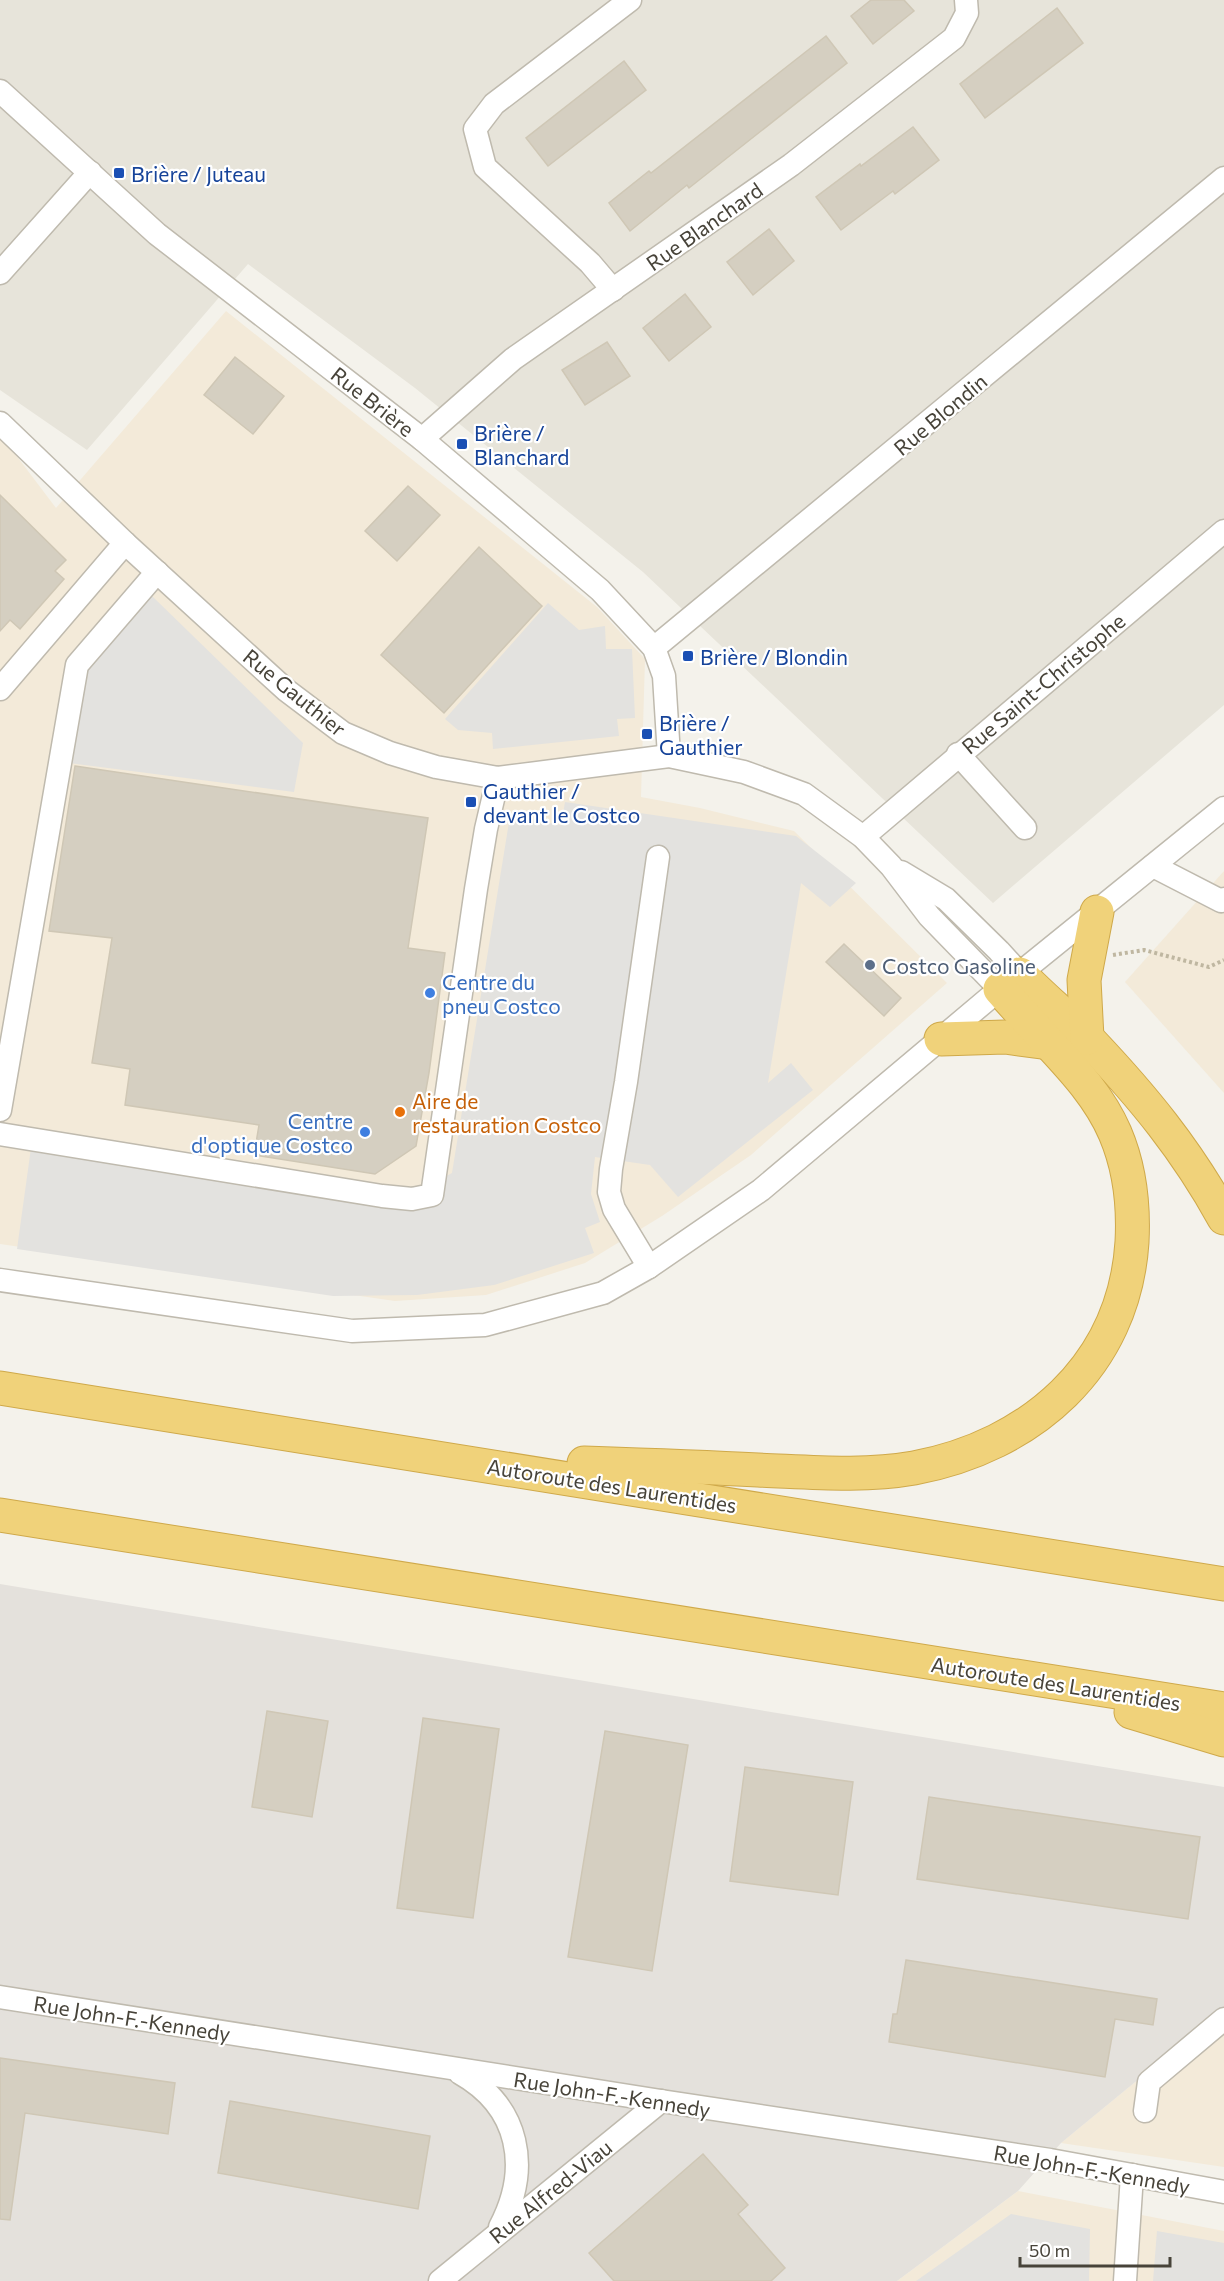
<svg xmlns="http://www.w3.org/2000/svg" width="1224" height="2281" viewBox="0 0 1224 2281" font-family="Commissioner,sans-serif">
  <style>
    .residential { fill: #e7e4da }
    .commercial { fill: #f3ead9 }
    .industrial { fill: #e4e1dc }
    .parking { fill: #e3e2df }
    .building { fill: #d5cfc1; stroke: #cfc7b5; stroke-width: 1.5 }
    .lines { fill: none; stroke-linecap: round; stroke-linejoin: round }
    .minor-casing { stroke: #bfbaae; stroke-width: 25 }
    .highway-casing { stroke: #cfa94a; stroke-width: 35 }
    .path { stroke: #bfb7a1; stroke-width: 4; stroke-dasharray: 3 3; stroke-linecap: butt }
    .minor { stroke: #fff; stroke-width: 22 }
    .highway { stroke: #f0d27a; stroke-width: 33 }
    .transit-dot { fill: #1a4fb4; stroke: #fff; stroke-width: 2 }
    .service-dot { fill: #5c6f8a; stroke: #fff; stroke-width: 2 }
    .shop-dot { fill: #3f7fe0; stroke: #fff; stroke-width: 2 }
    .food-dot { fill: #e8710a; stroke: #fff; stroke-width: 2 }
    .labels { text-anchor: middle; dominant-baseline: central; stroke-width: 4.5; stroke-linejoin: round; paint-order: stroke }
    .transit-label { font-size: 21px; fill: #164399; stroke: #fff; text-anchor: start }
    .street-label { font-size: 21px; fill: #474339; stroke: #fff }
    .service-label { font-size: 21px; fill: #4e5e75; stroke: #fff; text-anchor: start }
    .shop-label { font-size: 21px; fill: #366cbe; stroke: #fff; text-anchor: start }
    .food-label { font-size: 21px; fill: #c56008; stroke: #fff; text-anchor: start }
  </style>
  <rect width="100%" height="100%" fill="#f4f2eb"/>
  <polygon class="residential" points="0,0 1224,0 1224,705 993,903 643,572 415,388 248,264 87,450 0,390"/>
  <g class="commercial">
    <polygon points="226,311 597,607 645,659 641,797 700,808 794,831 947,983 751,1155 662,1216 585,1263 486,1295 395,1301 0,1244 0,434 56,508"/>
    <polygon points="1224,871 1224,1093 1125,982"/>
    <polygon points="1224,2009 1224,2167 1061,2143"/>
    <polygon points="1018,2191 1224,2231 1224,2281 897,2281"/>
  </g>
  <polygon class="industrial" points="0,1584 1224,1787 1224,2009 1061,2143 1018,2191 897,2281 0,2281"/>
  <g class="parking">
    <polygon points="152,596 303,743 294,792 69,763 81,677"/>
    <polygon points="548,603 579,630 605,626 606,649 632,649 635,718 617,719 619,736 493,749 492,733 458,730 445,719"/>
    <polygon points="565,802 796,836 856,883 830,907 801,883 768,1083 791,1063 813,1090 678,1197 650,1165 595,1157 591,1194 600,1222 585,1228 594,1253 494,1285 417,1295 333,1296 17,1249 31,1148 395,1204 452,1173 510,816 561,825"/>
    <polygon points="1011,2214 1090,2229 1089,2281 916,2281"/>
    <polygon points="1157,2231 1224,2243 1224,2281 1153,2281"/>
  </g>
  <g class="building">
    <polygon points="871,0 904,0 914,11 873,44 851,16"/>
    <polygon points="1057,8 1083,43 985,118 960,84"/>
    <polygon points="826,36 847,63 689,188 687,185 630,231 609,203 649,171 651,173"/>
    <polygon points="624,61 646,90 548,166 526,138"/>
    <polygon points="913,127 939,160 895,194 893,191 841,230 816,197 860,164 861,166"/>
    <polygon points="769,229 794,261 753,295 727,262"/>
    <polygon points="685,294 711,327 669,361 643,328"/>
    <polygon points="607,342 630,376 585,405 562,370"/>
    <polygon points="235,357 284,396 253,434 204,395"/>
    <polygon points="408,486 440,515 397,561 365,531"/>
    <polygon points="0,495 66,560 55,571 64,579 20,629 10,620 0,631"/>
    <polygon points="479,547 542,606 444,713 381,655"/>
    <polygon points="75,766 428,818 408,948 445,953 429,1073 416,1146 375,1174 254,1155 259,1125 125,1105 130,1069 92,1063 112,938 49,931"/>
    <polygon points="844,944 901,998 884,1016 826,962"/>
    <polygon points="267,1711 328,1721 312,1817 252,1807"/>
    <polygon points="423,1718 499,1729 473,1918 397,1908"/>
    <polygon points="605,1731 688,1745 652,1971 568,1957"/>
    <polygon points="745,1767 853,1782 838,1895 730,1881"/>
    <polygon points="929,1797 1200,1837 1188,1919 917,1879"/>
    <polygon points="906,1960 1157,1999 1153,2025 1115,2019 1105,2077 889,2042 893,2014 897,2014"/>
    <polygon points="0,2058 175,2083 168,2134 25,2113 10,2220 0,2219"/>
    <polygon points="230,2101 430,2136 418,2209 218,2173"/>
    <polygon points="703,2154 748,2205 738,2214 785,2268 771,2281 614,2281 589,2253"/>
  </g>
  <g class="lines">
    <g class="minor-casing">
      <g id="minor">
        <polyline points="0,91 157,234 422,439 600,590 654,648 664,676 669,756"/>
        <polyline points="0,273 90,172"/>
        <polyline points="613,290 590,263 485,167 475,129 494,104 630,0"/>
        <polyline points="0,423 125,543 286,690 343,733 390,753 436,767 498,778 669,756 744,772 804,794 863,837 891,866 929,916 1000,989"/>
        <polyline points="422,439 513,359 791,165 954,38 967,13 966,0"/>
        <polyline points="654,648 1224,178"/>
        <polyline points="0,689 125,543"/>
        <polyline points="958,754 1025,828"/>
        <polyline points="863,837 1224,531"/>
        <polyline points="1153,866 1221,901 1224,899"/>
        <polyline points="901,872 946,899 999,951 1020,974"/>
        <polyline points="0,1110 77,665 157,572"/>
        <polyline points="0,1134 382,1196 412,1199 432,1195 476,889 486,829 498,778"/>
        <polyline points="649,1267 614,1209 609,1192 611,1169 626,1082 658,857"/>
        <polyline points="0,1280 352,1331 485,1325 603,1293 649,1267 761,1190 988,999 1224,808"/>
        <polyline points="0,1997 661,2101 1050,2160 1224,2192"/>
        <path d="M460,2073C520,2107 531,2168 500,2227"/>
        <polyline points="1145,2111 1149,2082 1224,2019"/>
        <polyline points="440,2281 661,2101"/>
        <polyline points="1125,2281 1132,2175"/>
      </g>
    </g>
    <g class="highway-casing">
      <g id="highway">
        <path d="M1020,974C1042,997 1067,1017 1089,1040C1143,1097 1186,1149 1224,1218"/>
        <polyline points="1087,1038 1084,980 1097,912"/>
        <polyline points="941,1039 1005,1037 1049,1043"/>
        <polyline points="0,1388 1224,1584"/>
        <path d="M584,1463C642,1465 700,1467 758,1470C810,1472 863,1477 914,1468C1031,1446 1124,1366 1132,1242C1134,1204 1130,1168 1115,1133C1100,1098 1074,1070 1049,1043C1032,1025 1016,1007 1000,989"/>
        <polyline points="0,1515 1224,1709"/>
        <polyline points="1131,1712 1224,1740"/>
      </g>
    </g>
    <polyline class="path" points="1113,955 1144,950 1209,967 1224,960"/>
    <use href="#minor" class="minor"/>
    <use href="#highway" class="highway"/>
  </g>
  <g class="transit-dot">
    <rect x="113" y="167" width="12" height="12" rx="3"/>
    <rect x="456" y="438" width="12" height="12" rx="3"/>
    <rect x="682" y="650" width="12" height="12" rx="3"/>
    <rect x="641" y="728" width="12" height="12" rx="3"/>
    <rect x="465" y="796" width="12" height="12" rx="3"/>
  </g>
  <circle class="service-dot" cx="870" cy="965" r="6"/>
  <g class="shop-dot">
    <circle cx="430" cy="993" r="6"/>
    <circle cx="365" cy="1132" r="6"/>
  </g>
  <circle class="food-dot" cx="400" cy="1112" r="6"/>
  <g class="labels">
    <g class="transit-label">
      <text x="131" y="173">Brière / Juteau</text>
      <text x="474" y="432">Brière /<tspan x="474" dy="24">Blanchard</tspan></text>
      <text x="700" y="656">Brière / Blondin</text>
      <text x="659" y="722">Brière /<tspan x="659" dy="24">Gauthier</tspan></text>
      <text x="483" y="790">Gauthier /<tspan x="483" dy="24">devant le Costco</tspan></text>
    </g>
    <g class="street-label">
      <text transform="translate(704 226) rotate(-35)">Rue Blanchard</text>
      <text transform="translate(373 401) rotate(38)">Rue Brière</text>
      <text transform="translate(940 414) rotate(-40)">Rue Blondin</text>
      <text transform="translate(1043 683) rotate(-40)">Rue Saint-Christophe</text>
      <text transform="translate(295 692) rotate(39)">Rue Gauthier</text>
      <text transform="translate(612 1485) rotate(9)">Autoroute des Laurentides</text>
      <text transform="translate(1056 1683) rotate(9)">Autoroute des Laurentides</text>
      <text transform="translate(132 2018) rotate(9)">Rue John-F.-Kennedy</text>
      <text transform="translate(612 2094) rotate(9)">Rue John-F.-Kennedy</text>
      <text transform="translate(1092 2169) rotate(10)">Rue John-F.-Kennedy</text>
      <text transform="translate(550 2191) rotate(-39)">Rue Alfred-Viau</text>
    </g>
    <g class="service-label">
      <text x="882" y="965">Costco Gasoline</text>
    </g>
    <g class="shop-label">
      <text x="442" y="981">Centre du<tspan x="442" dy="24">pneu Costco</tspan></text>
      <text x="353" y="1120" text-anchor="end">Centre<tspan x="353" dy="24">d'optique Costco</tspan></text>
    </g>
    <g class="food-label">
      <text x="412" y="1100">Aire de<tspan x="412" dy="24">restauration Costco</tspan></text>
    </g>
  </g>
  <path d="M1020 2257v9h150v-9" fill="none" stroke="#474339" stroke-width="3"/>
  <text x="1029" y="2257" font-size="18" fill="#474339" stroke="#ffffff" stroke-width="4.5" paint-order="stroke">50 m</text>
</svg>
